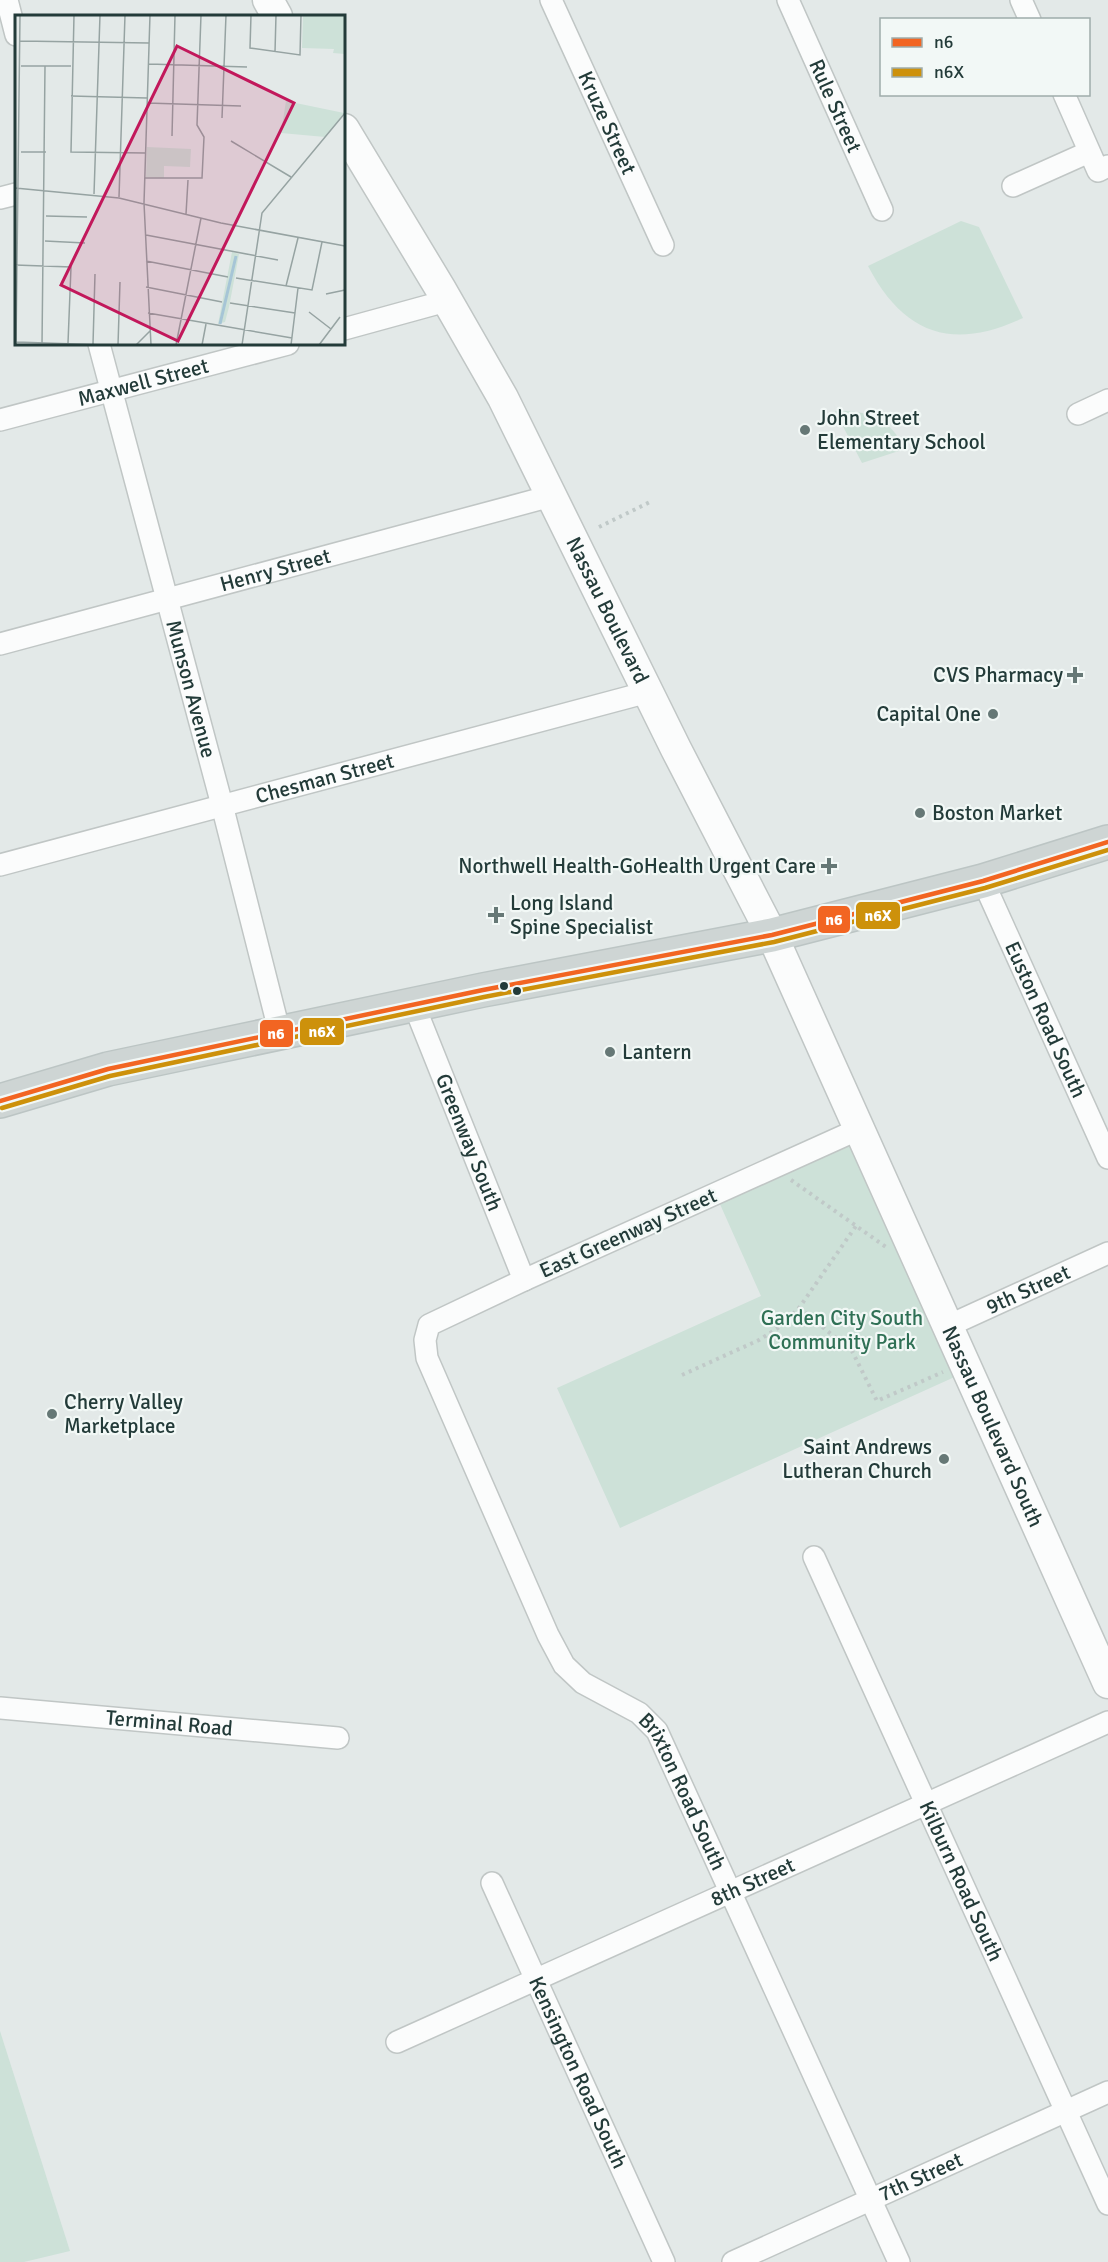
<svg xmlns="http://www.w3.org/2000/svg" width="1108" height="2262" viewBox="0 0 1108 2262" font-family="Signika,sans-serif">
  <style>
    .green { fill: #cde1d8 }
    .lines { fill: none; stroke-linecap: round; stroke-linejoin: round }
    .minor-casing { stroke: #c0c6c5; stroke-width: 24 }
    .secondary-casing { stroke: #c0c6c5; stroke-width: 33 }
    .primary-casing { stroke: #bcc5c4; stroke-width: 36 }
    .path { stroke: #c0c9c8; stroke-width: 4; stroke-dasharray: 3 4.5; stroke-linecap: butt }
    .minor { stroke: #fbfcfc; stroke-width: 21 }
    .secondary { stroke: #fbfcfc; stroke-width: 30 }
    .primary { stroke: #ced5d4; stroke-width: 33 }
    .bus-1-casing { stroke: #f2f8f6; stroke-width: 9 }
    .bus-2-casing { stroke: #f2f8f6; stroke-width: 9 }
    .bus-1 { stroke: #f26522; stroke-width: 4.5 }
    .bus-2 { stroke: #cd910b; stroke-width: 4.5 }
    .poi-dot { fill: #667876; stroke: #f2f8f6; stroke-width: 2 }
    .bus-dot { fill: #233b39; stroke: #f2f8f6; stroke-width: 2 }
    .labels { text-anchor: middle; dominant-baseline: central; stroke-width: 4.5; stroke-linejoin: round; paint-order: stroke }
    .street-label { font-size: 21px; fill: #233b39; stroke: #f2f8f6 }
    .poi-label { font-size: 21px; fill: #233b39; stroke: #f2f8f6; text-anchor: start }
    .park-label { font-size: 21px; fill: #2f7055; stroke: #f2f8f6 }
    .inset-river { fill: none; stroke: #a6c5d6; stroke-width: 3 }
    .inset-road { fill: none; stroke: #96a3a2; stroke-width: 1.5 }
    .view { fill: #c2185b; fill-opacity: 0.15; stroke: #c2185b; stroke-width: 3 }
    .inset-edge { fill: none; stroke: #233b39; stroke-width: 3 }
    .line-badge { stroke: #f2f8f6; stroke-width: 2 }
    .badge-label { font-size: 16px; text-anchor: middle; font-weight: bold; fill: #fff }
  </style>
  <rect width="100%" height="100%" fill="#e3e9e8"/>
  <g class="green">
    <path d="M961,221L979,227L1023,318C953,351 904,335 868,266Z"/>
    <path d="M835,411C868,410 890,418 905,449L862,463Z"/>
    <polygon points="854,1141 959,1375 620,1528 557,1388 761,1296 719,1202"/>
    <polygon points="0,2031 70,2251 24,2262 0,2262"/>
  </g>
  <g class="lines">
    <g class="minor-casing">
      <g id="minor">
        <polyline points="7,0 16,35"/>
        <path id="s1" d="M551,0L663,245"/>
        <path id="s2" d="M788,0L882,210"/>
        <polyline points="1021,0 1030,20"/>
        <polyline points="1064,94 1098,171 1108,166"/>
        <polyline points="1013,186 1089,152"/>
        <polyline points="0,198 16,194"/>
        <polyline points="344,329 446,301"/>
        <path id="s3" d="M99,344L222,805L280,1034"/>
        <polyline points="1078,414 1108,400"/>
        <path id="s4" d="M0,420L288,344"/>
        <path id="s5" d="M0,644L551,496"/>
        <path id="s6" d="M0,865L648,692"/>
        <path id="s7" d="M983,881L1108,1158"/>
        <path id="s8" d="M414,1005L524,1280"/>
        <path id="s9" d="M859,1129L524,1280L429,1325L425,1340L427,1358L548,1635L564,1665L583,1683L639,1713L657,1731L899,2262"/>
        <path id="s10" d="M948,1326L1108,1253"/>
        <path id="s11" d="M814,1557L1108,2204"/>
        <path id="s12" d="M0,1708L338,1738"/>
        <path id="s13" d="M492,1883L664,2262"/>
        <path id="s14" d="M397,2042L1108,1722"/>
        <path id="s15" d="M733,2262L1108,2092"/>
      </g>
    </g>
    <g class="secondary-casing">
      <g id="secondary">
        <polyline points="268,0 277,16"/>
        <path id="s16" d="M344,129L440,288L503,398L676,749L772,935L1108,1683"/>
      </g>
    </g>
    <g class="primary-casing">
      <polyline id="primary" points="0,1101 108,1069 146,1061 483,990 772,935 983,881 1108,842"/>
    </g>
    <g class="path">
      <polyline points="599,527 650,502"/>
      <polyline points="791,1180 886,1247"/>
      <polyline points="799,1308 852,1351 877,1401 943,1372"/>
      <polyline points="682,1375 759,1340 781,1326 799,1308 856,1226"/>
    </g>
    <use href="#minor" class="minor"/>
    <use href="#secondary" class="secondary"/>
    <use href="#primary" class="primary"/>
    <g class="bus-1-casing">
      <polyline id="bus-1" points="0,1101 108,1069 483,990 772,935 983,881 1108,842"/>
    </g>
    <g class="bus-2-casing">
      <polyline id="bus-2" points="2,1108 110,1076 484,997 774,942 985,888 1108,850"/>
    </g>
    <use href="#bus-1" class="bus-1"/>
    <use href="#bus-2" class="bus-2"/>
  </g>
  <g class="poi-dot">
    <circle cx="805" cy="430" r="6"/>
    <path d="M1072 666h6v6h6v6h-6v6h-6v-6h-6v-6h6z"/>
    <circle cx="993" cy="714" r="6"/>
    <circle cx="920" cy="813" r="6"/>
    <path d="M826 857h6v6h6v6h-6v6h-6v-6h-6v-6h6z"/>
    <path d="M493 906h6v6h6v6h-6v6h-6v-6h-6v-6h6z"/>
    <circle cx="610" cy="1052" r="6"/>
    <circle cx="52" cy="1414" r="6"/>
    <circle cx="944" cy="1459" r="6"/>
  </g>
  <g class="bus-dot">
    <circle cx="504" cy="986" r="5"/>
    <circle cx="517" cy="991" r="5"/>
  </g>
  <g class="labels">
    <g class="street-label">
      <text stroke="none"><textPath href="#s2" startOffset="116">Rule Street</textPath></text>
      <text stroke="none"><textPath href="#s1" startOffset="135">Kruze Street</textPath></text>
      <text stroke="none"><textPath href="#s4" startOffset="148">Maxwell Street</textPath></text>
      <text stroke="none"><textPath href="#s5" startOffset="285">Henry Street</textPath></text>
      <text stroke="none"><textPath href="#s16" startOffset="549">Nassau Boulevard</textPath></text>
      <text stroke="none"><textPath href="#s3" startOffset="357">Munson Avenue</textPath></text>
      <text stroke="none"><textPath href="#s6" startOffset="336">Chesman Street</textPath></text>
      <text stroke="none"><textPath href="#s7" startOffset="152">Euston Road South</textPath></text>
      <text stroke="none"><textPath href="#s8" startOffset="148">Greenway South</textPath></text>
      <text transform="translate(628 1233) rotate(-24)">East Greenway Street</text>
      <text stroke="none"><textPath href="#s10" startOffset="88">9th Street</textPath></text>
      <text stroke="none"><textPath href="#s16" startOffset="1452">Nassau Boulevard South</textPath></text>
      <text stroke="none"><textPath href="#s12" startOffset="170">Terminal Road</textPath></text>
      <text stroke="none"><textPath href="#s9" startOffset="1023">Brixton Road South</textPath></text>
      <text stroke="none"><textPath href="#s11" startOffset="356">Kilburn Road South</textPath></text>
      <text stroke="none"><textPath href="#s14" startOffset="390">8th Street</textPath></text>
      <text stroke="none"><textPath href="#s13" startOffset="208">Kensington Road South</textPath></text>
      <text stroke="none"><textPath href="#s15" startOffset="206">7th Street</textPath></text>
    </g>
    <g class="poi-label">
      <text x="817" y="418">John Street<tspan x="817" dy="24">Elementary School</tspan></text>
      <text x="1063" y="675" text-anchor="end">CVS Pharmacy</text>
      <text x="981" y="714" text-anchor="end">Capital One</text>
      <text x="932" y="813">Boston Market</text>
      <text x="816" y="866" text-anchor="end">Northwell Health-GoHealth Urgent Care</text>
      <text x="510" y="903">Long Island<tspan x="510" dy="24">Spine Specialist</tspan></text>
      <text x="622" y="1052">Lantern</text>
      <text x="64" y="1402">Cherry Valley<tspan x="64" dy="24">Marketplace</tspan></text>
      <text x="932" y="1447" text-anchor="end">Saint Andrews<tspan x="932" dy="24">Lutheran Church</tspan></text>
    </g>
    <g class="park-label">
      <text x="842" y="1318">Garden City South<tspan x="842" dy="24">Community Park</tspan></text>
    </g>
  </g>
  <g transform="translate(15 15)">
    <rect width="330" height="330" fill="#e3e9e8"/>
    <path d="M288,0H330V39L318,38L319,34L287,33ZM271,86L329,98L310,122L266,118ZM132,132L176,134L175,152L149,151V163L131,162ZM217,237L224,239L214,292L210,307L203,309Z" fill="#cde1d8"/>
    <path class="inset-river" d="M205,309L221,241"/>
    <path class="inset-road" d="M59,0L56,137L130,138M135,0L129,188L136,330M236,0L235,33L285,40L286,0M5,26L134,28M260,37L261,0M134,49L232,52M6,51H56M56,81L132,83M132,88L226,91M207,103L211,0M157,121L160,0M216,126L276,162M6,137H31M130,163H187L189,122L182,110L186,0M0,173L104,183L206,208L330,231M79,179L85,0M104,182L110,0M171,199L173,165M31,201L72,202M131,220L263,245M30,226L70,228M131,246L213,262M0,250L56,252L53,328M221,263L297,275L307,227M271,271L283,223M131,272L207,287M311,279L330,275M215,288L280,298M294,297L316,314M133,298L277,323M1,327L90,330M78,329L80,259M1,330L5,0M27,330L30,51M103,330L105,267M121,330L135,316M161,330L186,203M187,330L191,309M227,330L247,198L330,98M276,330L283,273M304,330L325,302"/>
    <path class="view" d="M162,31L279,88L163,326L46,270Z"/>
    <rect width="330" height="330" class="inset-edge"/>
  </g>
  <g class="line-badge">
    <rect x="855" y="901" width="46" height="29" rx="6" fill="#cd910b"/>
    <rect x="817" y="905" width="34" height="29" rx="6" fill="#f26522"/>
    <rect x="299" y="1017" width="46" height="29" rx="6" fill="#cd910b"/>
    <rect x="259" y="1019" width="35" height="29" rx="6" fill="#f26522"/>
  </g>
  <g class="badge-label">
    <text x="878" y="921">n6X</text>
    <text x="834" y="925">n6</text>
    <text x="322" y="1037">n6X</text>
    <text x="276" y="1039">n6</text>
  </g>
  <rect x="880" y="18" width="210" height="78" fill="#f2f8f6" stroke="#9facaa" stroke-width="1.5"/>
  <rect x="892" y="38" width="30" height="9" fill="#f26522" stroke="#9facaa" stroke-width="1.5"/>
  <text x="934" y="48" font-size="18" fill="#233b39">n6</text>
  <rect x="892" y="68" width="30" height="9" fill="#cd910b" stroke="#9facaa" stroke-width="1.5"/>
  <text x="934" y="78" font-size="18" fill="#233b39">n6X</text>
</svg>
